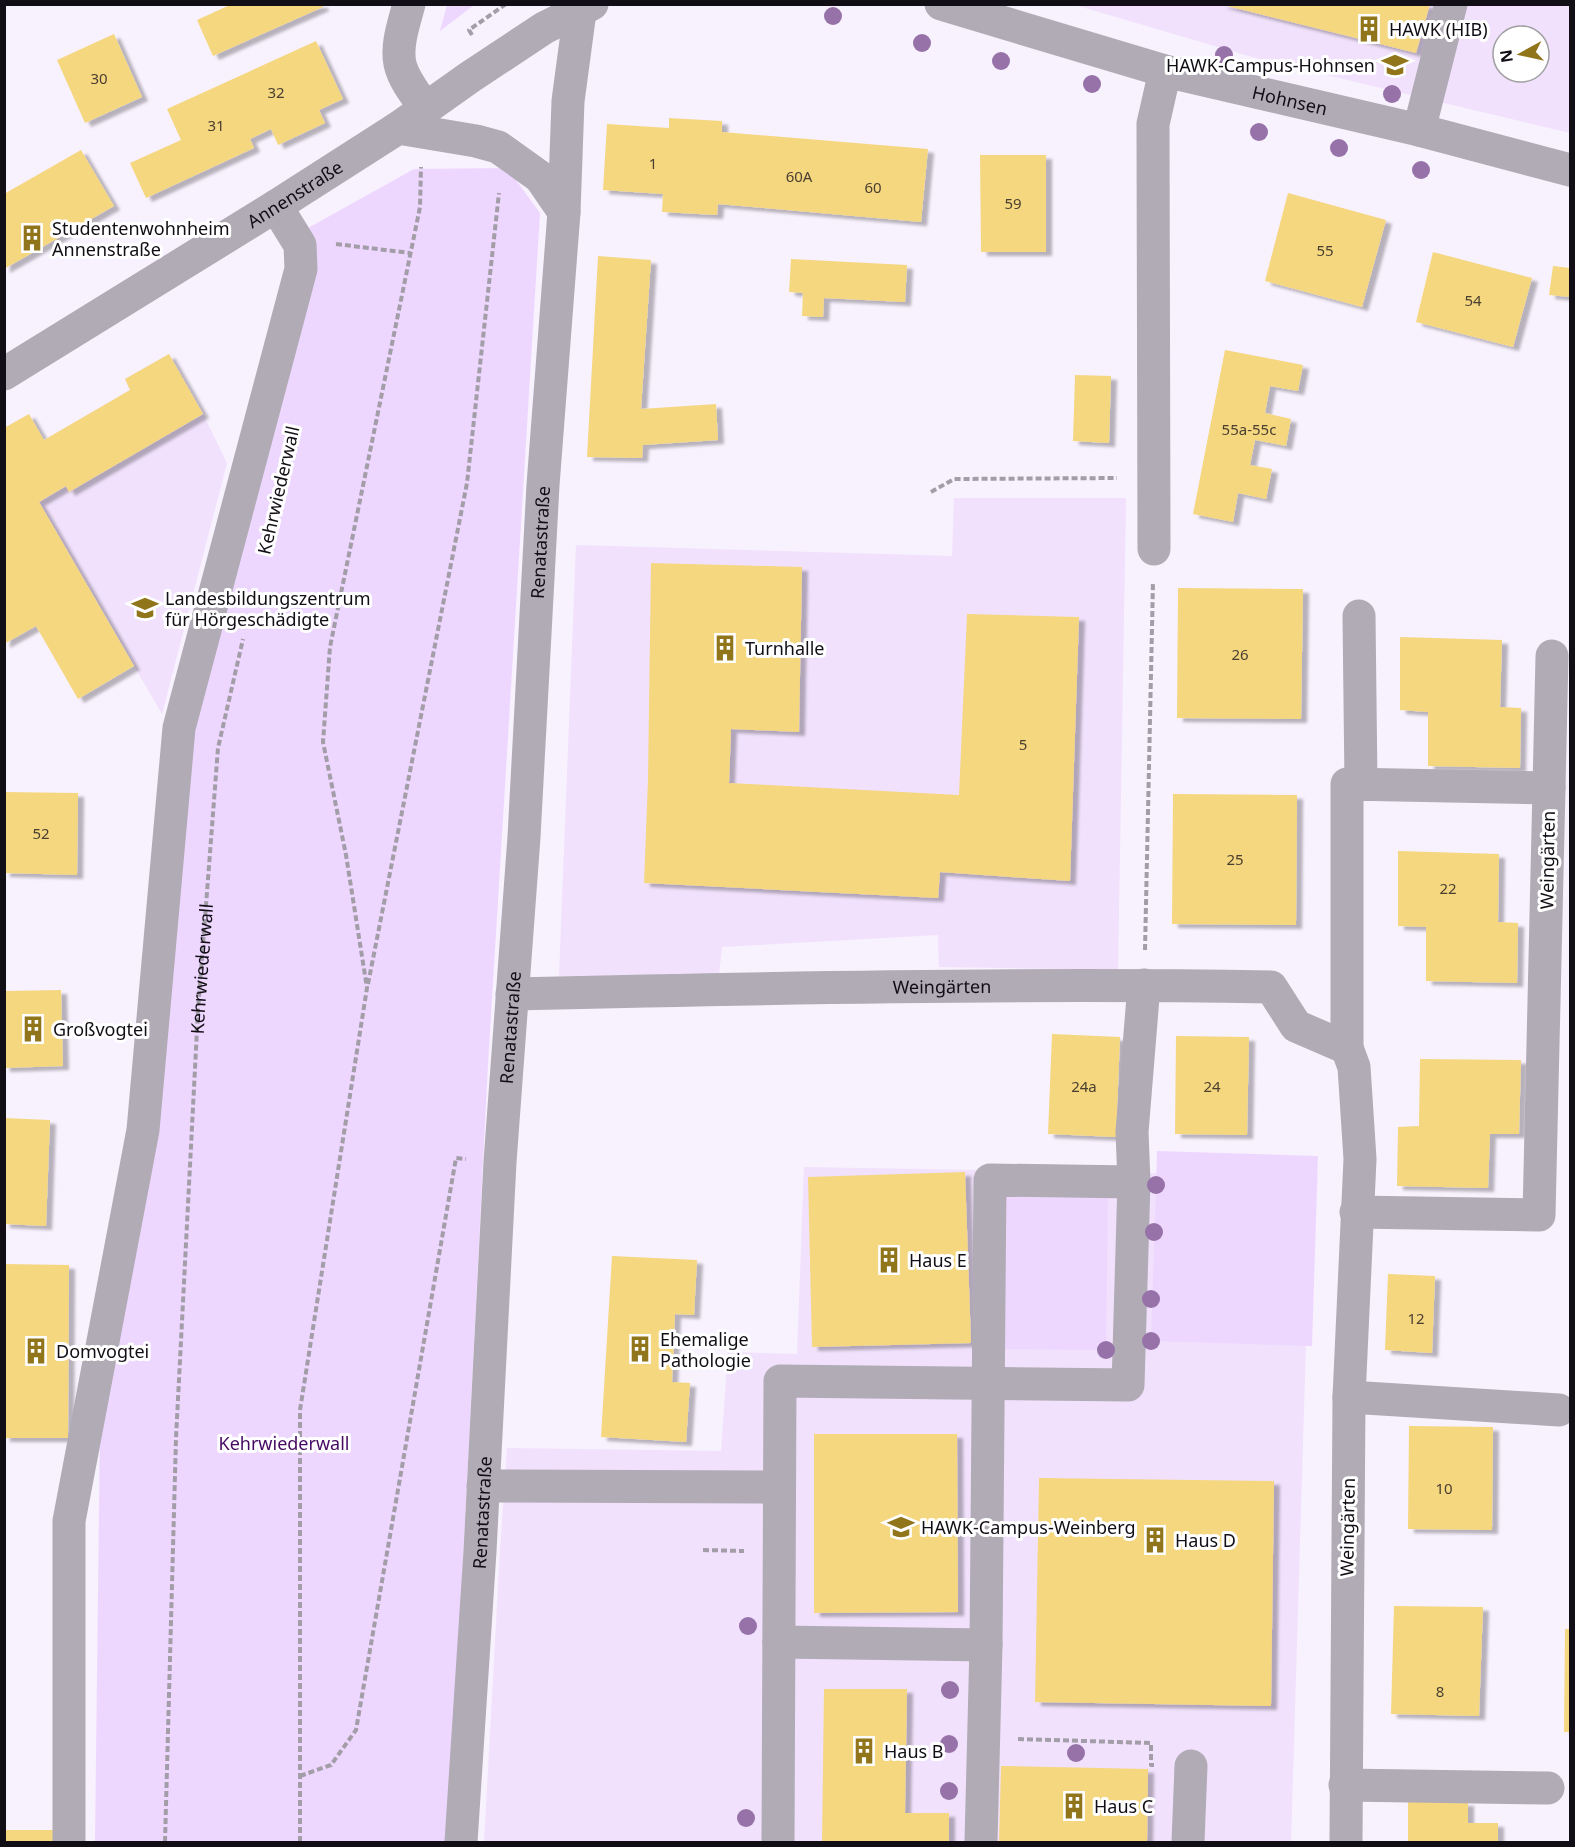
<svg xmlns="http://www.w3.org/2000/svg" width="1575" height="1847" viewBox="0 0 1575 1847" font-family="'Noto Sans',sans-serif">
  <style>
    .built { fill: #f1e1fc; fill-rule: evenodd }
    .green { fill: #eed7ff }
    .building { fill: #f5d780; filter: url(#shadow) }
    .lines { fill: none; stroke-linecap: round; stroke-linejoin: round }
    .path { stroke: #a39da8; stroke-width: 4; stroke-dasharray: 6 3; stroke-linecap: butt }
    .minor { stroke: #b0abb4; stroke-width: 33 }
    .tree { fill: #9672a8 }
    .labels { text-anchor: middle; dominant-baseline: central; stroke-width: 6; stroke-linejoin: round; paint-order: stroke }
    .number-label { font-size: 15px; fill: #4b4030 }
    .poi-label { font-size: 18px; fill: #120e15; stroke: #fff; text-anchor: start }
    .street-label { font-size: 18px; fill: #120e15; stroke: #fff }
    .park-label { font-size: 18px; fill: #460a62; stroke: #fff }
  </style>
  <defs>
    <filter id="shadow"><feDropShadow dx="6" dy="4" stdDeviation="1.5" flood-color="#0004"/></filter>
  </defs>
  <rect width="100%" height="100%" fill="#f8f1fe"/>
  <g class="built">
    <path d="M1075,5H1570V133L1259,59ZM1503,36H1539V72H1503Z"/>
    <polygon points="169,354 203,414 227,463 162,714 39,502 65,486 29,414 44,440 130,390 125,379"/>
    <polygon points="954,498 1126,498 1118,970 939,967 938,935 722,947 718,984 559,977 576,545 952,556"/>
    <polygon points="804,1167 1311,1176 1291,1842 484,1842 500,1551 507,1448 721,1451 728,1352 797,1354"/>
  </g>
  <g class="green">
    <polygon points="447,5 447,4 474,5 440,31"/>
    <polygon points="507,168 540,213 488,1064 449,1842 95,1842 100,1427 191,727 299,233 414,169"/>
    <polygon points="1157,1151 1318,1156 1312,1346 1151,1341"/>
    <polygon points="996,1192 1108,1194 1106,1350 994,1349"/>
  </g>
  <g class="building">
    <polygon points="232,4 322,4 323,7 213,56 197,20"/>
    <polygon points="1219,4 1430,4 1416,53"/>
    <polygon points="114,34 142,97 85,123 57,60"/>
    <polygon points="316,41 343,99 319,110 325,123 278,145 271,129 250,139 254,148 146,198 130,163 181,140 167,109"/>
    <polygon points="669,118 722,121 722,132 928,149 921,222 718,204 717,215 662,212 663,194 603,190 607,124 669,128"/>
    <polygon points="81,150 114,206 4,269 4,194"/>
    <polygon points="980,155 1046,155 1046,252 981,252"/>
    <polygon points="1288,193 1386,220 1362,307 1265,281"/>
    <polygon points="1433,252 1532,278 1513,347 1416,322"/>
    <polygon points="598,256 651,260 641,409 716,404 718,440 643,445 642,458 587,457"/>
    <polygon points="791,259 907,265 905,302 824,298 823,317 802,316 803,293 789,292"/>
    <polygon points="1553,266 1570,268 1570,297 1549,295"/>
    <polygon points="1225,350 1303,365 1298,391 1270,386 1265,413 1291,419 1286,446 1255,440 1250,465 1272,469 1266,499 1238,493 1233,522 1193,514"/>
    <polygon points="169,354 203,414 69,492 66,486 39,502 134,666 78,699 36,626 4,644 4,428 29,414 44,440 130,390 125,379"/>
    <polygon points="1075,375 1111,376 1109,443 1073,441"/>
    <polygon points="651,563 802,567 799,732 731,729 729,783 959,795 967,614 1079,617 1070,881 940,872 938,898 644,883 648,779"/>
    <polygon points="1178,588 1303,589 1301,719 1177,718"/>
    <polygon points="1400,637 1502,640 1500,707 1521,708 1520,768 1428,766 1428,712 1400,710"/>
    <polygon points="4,792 78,793 77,875 4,873"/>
    <polygon points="1173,794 1297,795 1296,925 1172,924"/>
    <polygon points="1398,851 1499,854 1498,922 1518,923 1517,983 1426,981 1426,927 1398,926"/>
    <polygon points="61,990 63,1066 4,1068 4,991"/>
    <polygon points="1052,1034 1120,1037 1116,1137 1048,1134"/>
    <polygon points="1176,1036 1249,1037 1247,1135 1175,1134"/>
    <polygon points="1420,1059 1521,1060 1519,1134 1490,1134 1488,1188 1397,1186 1398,1127 1419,1126"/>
    <polygon points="4,1118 50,1120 46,1226 4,1224"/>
    <polygon points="965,1172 971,1343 812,1347 808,1177"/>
    <polygon points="612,1256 697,1260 694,1315 675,1314 672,1382 690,1383 686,1442 601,1437"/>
    <polygon points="4,1264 69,1265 68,1438 4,1438"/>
    <polygon points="1388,1274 1435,1276 1432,1353 1385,1350"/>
    <polygon points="1409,1426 1493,1427 1492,1530 1408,1529"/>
    <polygon points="814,1434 957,1434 958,1612 814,1613"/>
    <polygon points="1039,1478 1274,1481 1271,1706 1035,1702"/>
    <polygon points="1394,1606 1483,1607 1479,1716 1391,1714"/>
    <polygon points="1565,1629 1570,1629 1570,1732 1564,1732"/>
    <polygon points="824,1689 907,1689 905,1813 949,1813 949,1842 822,1842"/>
    <polygon points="1001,1766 1148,1769 1147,1842 999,1842"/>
    <polygon points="1408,1802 1468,1802 1468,1823 1498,1823 1498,1842 1408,1842"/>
    <rect x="4" y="1830" width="57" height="12"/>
  </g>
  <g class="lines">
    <g class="path">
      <polyline points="472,35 469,30 506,4"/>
      <polyline points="336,244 410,253"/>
      <polyline points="931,492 954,479 1117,478"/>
      <polyline points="1145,950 1153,582"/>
      <polyline points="368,984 467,483 499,193"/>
      <polyline points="703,1550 744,1551"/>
      <polyline points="1018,1739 1151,1743 1151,1765 1154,1765"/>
      <polyline points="300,1776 331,1765 356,1730 456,1158 466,1159"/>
      <path id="s1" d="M165,1842L176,1438L198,1010L218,748L243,639"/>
      <polyline points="300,1842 300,1410 367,988 346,855 323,742 330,647 420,207 421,167"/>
    </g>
    <g class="minor">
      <path d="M409,4C404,23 396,45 400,64C404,81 417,96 426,109"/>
      <path id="s2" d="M941,4L1165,71L1419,130L1570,170"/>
      <polyline points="398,128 476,141 498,147 540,177 564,212"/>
      <polyline points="1419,130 1451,4"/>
      <path id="s3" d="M4,374L276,206L398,128L470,77L544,28L592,4"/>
      <polyline points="1154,549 1153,124 1165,71"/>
      <polyline points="1359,616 1361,784"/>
      <polyline points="1549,788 1552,656"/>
      <path id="s4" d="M512,994C765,988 1018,983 1271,987L1296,1026L1347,1048L1354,1067L1360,1159L1349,1397L1346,1842"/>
      <polyline points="1347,1048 1347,784 1549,788 1539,1215 1356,1212"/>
      <polyline points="1349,1397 1559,1410"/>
      <polyline points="483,1486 779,1487"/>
      <polyline points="779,1642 986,1645"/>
      <polyline points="1345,1785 1548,1788"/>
      <polyline points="69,1842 69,1521 143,1130 179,728 301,269 300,245 276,206"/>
      <path id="s5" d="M461,1842L480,1551L500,1162L524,837L543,485L564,212L568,101L581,4"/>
      <polyline points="778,1842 780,1381 1128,1385 1134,1182 1132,1132 1144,985"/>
      <polyline points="981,1842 986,1645 990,1180 1134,1182"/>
      <polyline points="1188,1842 1191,1766"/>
    </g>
  </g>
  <g class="tree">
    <circle cx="833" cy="16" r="9"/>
    <circle cx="922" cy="43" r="9"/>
    <circle cx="1224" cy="55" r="9"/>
    <circle cx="1001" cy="61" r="9"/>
    <circle cx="1092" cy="84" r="9"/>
    <circle cx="1392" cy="94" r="9"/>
    <circle cx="1259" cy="132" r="9"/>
    <circle cx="1339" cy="148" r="9"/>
    <circle cx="1421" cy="170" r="9"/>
    <circle cx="1156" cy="1185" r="9"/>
    <circle cx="1154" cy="1232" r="9"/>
    <circle cx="1151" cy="1299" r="9"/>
    <circle cx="1151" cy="1341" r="9"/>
    <circle cx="1106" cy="1350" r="9"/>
    <circle cx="748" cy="1626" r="9"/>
    <circle cx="950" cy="1690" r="9"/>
    <circle cx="949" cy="1744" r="9"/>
    <circle cx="1076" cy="1753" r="9"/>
    <circle cx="949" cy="1791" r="9"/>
    <circle cx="746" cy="1818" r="9"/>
  </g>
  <defs>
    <g id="building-bare" transform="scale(2.07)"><path d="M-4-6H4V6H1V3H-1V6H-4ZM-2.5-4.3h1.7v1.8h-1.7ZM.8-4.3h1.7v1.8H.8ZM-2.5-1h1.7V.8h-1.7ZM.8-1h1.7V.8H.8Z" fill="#90751b" stroke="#fff" stroke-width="2.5" paint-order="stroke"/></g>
    <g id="university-bare" transform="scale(2.07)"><path d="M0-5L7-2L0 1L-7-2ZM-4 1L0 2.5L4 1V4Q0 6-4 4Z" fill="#90751b" stroke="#fff" stroke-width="2.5" paint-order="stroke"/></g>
    <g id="school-bare" transform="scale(2.07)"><path d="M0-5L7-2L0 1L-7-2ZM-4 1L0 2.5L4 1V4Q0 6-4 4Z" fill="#90751b" stroke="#fff" stroke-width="2.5" paint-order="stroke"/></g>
  </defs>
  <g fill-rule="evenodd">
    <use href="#building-bare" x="1369" y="29"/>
    <use href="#university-bare" x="1395" y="65"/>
    <use href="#building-bare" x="32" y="238"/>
    <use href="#school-bare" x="145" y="608"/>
    <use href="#building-bare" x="725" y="648"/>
    <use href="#building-bare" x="33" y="1029"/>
    <use href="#building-bare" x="889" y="1260"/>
    <use href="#building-bare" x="640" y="1349"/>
    <use href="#building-bare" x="36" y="1351"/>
    <use href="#university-bare" x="901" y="1527"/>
    <use href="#building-bare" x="1155" y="1540"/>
    <use href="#building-bare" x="864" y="1751"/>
    <use href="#building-bare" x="1074" y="1806"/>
  </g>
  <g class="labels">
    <g class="number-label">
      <text x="99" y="78">30</text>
      <text x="276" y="92">32</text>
      <text x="216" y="125">31</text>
      <text x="653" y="163">1</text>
      <text x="799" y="176">60A</text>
      <text x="873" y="187">60</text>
      <text x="1013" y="203">59</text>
      <text x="1325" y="250">55</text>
      <text x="1473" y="300">54</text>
      <text x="1249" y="429">55a-55c</text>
      <text x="1240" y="654">26</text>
      <text x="1023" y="744">5</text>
      <text x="41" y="833">52</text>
      <text x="1235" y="859">25</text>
      <text x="1448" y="888">22</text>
      <text x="1084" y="1086">24a</text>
      <text x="1212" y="1086">24</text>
      <text x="1416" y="1318">12</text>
      <text x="1444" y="1488">10</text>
      <text x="1440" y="1691">8</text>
    </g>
    <g class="poi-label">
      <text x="1389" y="29">HAWK (HIB)</text>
      <text x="1375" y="65" text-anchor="end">HAWK-Campus-Hohnsen</text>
      <text x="52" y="228">Studentenwohnheim<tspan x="52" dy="21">Annenstraße</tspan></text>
      <text x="165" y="598">Landesbildungszentrum<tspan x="165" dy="21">für Hörgeschädigte</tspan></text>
      <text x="745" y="648">Turnhalle</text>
      <text x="53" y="1029">Großvogtei</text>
      <text x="909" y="1260">Haus E</text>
      <text x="660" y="1339">Ehemalige<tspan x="660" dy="21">Pathologie</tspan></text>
      <text x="56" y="1351">Domvogtei</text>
      <text x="921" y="1527">HAWK-Campus-Weinberg</text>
      <text x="1175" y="1540">Haus D</text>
      <text x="884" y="1751">Haus B</text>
      <text x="1094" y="1806">Haus C</text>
    </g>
    <g class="street-label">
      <text stroke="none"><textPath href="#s2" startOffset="362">Hohnsen</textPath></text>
      <text stroke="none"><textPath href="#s3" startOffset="342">Annenstraße</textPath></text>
      <text transform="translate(278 490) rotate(-77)">Kehrwiederwall</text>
      <text stroke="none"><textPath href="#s5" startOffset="1302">Renatastraße</textPath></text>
      <text transform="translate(1547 860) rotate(-89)">Weingärten</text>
      <text stroke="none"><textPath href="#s1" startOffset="874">Kehrwiederwall</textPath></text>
      <text stroke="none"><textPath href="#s4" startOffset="430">Weingärten</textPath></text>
      <text stroke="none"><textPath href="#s5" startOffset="816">Renatastraße</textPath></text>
      <text stroke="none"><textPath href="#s5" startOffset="330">Renatastraße</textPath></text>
      <text transform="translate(1347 1527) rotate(-89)">Weingärten</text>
    </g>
    <g class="park-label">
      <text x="284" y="1443">Kehrwiederwall</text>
    </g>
  </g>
  <rect width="1575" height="1847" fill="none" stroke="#120e15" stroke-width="12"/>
  <g transform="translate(1521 54) rotate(262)"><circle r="28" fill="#ffffff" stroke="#a09fa1" stroke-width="1.5"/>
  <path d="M0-4.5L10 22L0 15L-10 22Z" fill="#90751b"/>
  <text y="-9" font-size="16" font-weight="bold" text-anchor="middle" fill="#120e15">N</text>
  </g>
</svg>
